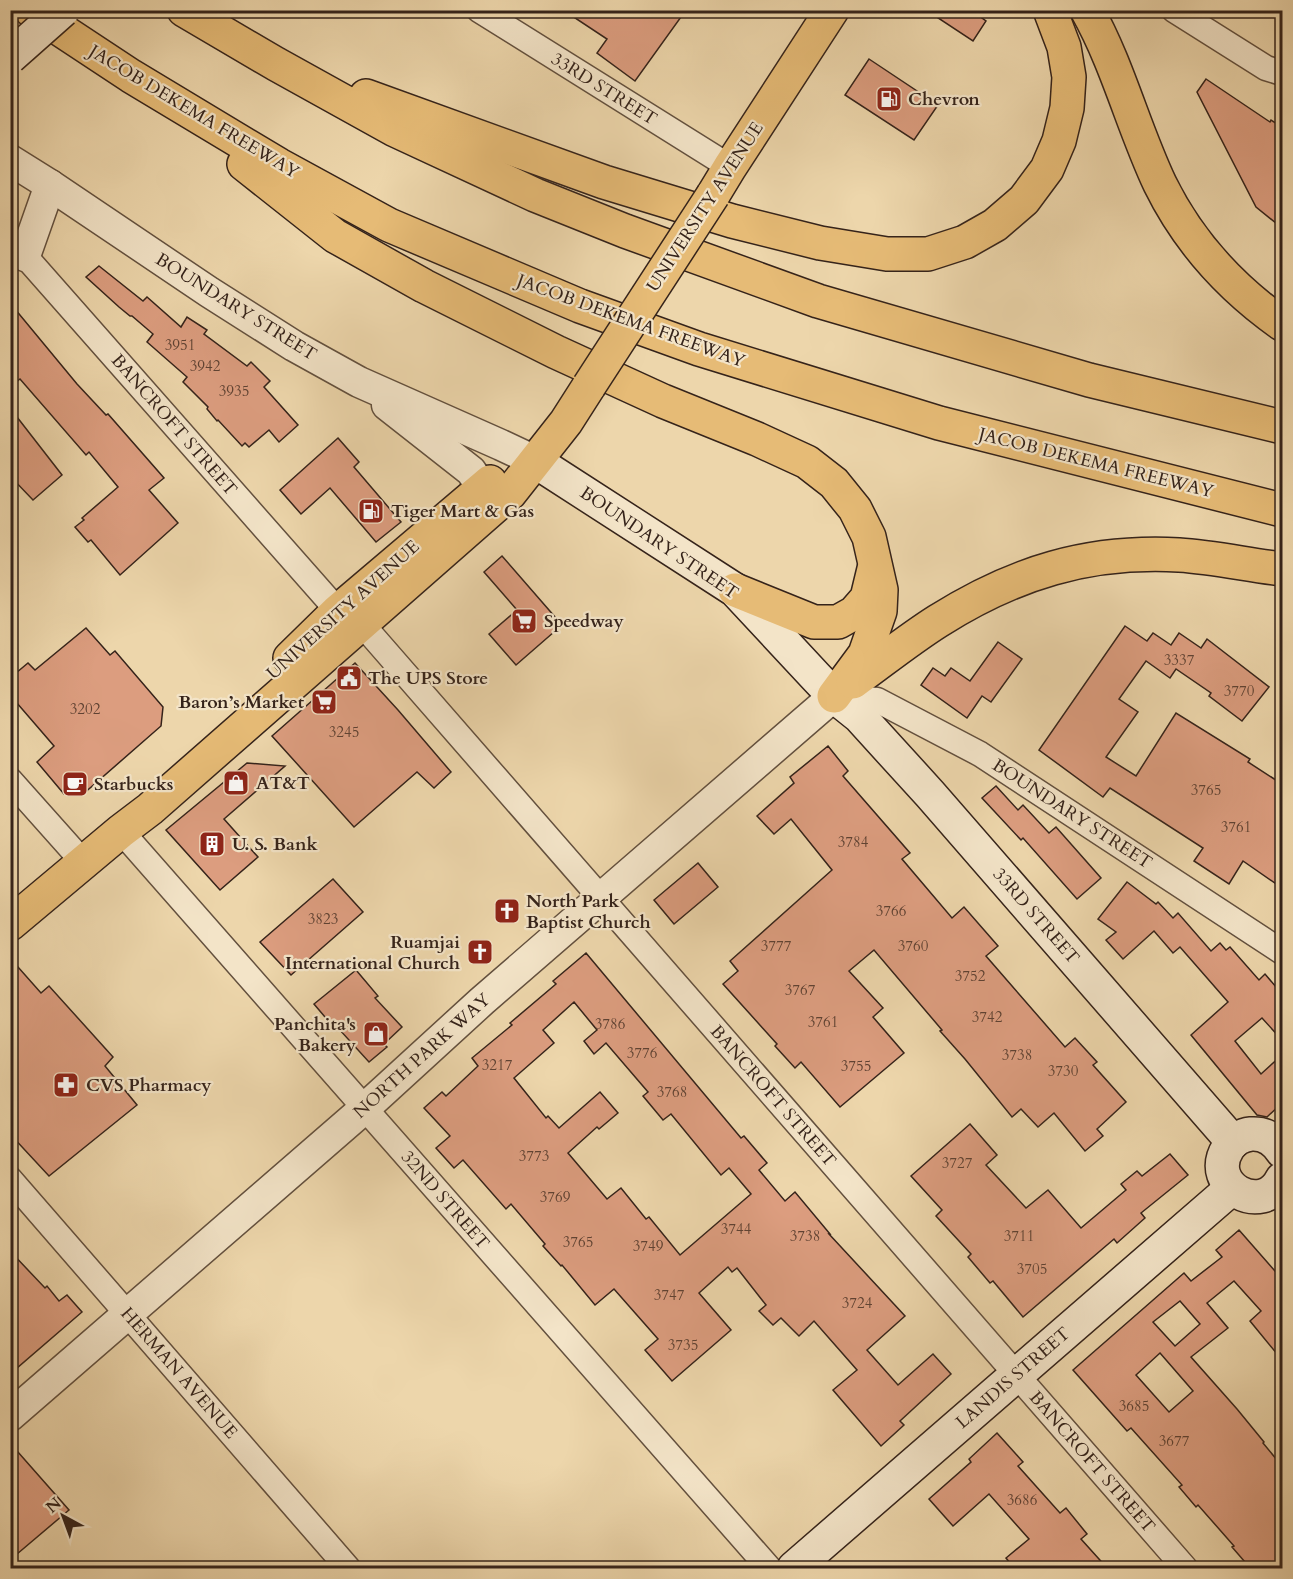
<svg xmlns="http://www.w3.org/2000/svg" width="1293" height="1579" viewBox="0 0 1293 1579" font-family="Cardo,serif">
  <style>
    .building { fill: #dc9d7f; stroke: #35231a; stroke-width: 1.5; fill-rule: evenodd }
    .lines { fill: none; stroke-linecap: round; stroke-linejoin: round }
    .minor-casing { stroke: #63503e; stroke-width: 27 }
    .tertiary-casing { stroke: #63503e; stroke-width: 33 }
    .secondary-casing { stroke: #35231a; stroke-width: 36 }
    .primary-casing { stroke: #35231a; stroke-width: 36 }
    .motorway-casing { stroke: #35231a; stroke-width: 36 }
    .minor { stroke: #f3e4c8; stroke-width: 24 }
    .tertiary { stroke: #f3e4c8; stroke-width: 30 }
    .secondary { stroke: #f3e4c8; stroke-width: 33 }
    .primary { stroke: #e6bb76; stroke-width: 33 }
    .motorway { stroke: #e6bb76; stroke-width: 33 }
    .secondary-bridge-casing { stroke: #35231a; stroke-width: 36; stroke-linecap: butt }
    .primary-bridge-casing { stroke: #35231a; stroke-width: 36; stroke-linecap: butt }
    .secondary-bridge { stroke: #f3e4c8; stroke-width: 33 }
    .primary-bridge { stroke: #e6bb76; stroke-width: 33 }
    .labels { text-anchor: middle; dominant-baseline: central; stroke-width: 4.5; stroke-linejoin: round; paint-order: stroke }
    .number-label { font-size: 15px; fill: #5f4233 }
    .street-label { font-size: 18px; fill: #35231a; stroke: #f3e4c8 }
    .poi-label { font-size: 18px; font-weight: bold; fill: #35231a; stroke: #f3e4c8; text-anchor: start }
  </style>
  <rect width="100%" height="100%" fill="#edd6ab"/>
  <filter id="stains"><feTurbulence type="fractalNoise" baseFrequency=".00333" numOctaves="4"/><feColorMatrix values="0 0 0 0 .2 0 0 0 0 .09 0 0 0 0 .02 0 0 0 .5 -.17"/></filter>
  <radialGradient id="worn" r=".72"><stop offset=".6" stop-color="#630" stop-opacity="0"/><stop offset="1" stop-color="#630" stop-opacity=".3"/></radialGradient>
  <g class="building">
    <polygon points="563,10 686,10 635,81 597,53 607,39"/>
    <polygon points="926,10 987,10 982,18 986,21 973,41"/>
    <polygon points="869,59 938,105 914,140 845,95"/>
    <polygon points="1206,79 1270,122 1271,120 1282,127 1282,228 1256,207 1197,92"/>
    <polygon points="99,266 143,301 147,297 181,327 187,317 207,330 204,334 247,366 251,362 270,381 264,387 298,425 279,442 269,430 249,447 245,443 242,446 218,420 217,421 207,409 208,407 183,382 187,377 147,342 153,334 132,316 130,316 119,307 86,277"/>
    <polygon points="10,303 77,384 106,415 108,414 164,478 149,490 178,523 120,575 91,540 88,542 75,527 84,520 82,518 118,487 89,452 86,455 20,379 10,387"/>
    <polygon points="10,408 62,475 33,500 10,476"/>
    <polygon points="338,438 359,462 354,467 401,522 376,542 330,488 301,514 280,490"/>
    <polygon points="502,556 562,625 516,665 489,634 517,610 484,572"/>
    <polygon points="1125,626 1147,641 1153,633 1171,645 1179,633 1201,648 1207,639 1269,687 1242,721 1209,696 1211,693 1176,669 1170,678 1146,661 1119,699 1138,712 1106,757 1136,776 1176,713 1250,759 1248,762 1282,784 1282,888 1243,861 1229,884 1194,861 1203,848 1110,788 1103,797 1039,750"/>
    <polygon points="86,628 110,655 115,651 163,707 161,726 82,795 64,794 37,762 54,746 10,695 10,678 28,663 35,670"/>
    <polygon points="998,642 1022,659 991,702 982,696 967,718 921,685 933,668 945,676 951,668 970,681"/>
    <polygon points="355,663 398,710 451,772 434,788 417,772 354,827 272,736"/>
    <polygon points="828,746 848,771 843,776 910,853 902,859 952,918 964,907 998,946 986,956 1065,1047 1075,1038 1097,1062 1093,1065 1126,1102 1097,1129 1103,1136 1085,1151 1054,1113 1038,1127 1021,1109 1012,1117 965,1059 940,1031 942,1030 874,950 849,971 883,1008 873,1017 904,1053 840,1107 801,1062 795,1068 775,1046 777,1044 723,984 738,971 730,961 832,870 791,819 774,834 757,816 794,783 790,777"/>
    <polygon points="247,763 285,766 224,819 258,857 220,890 166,830"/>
    <polygon points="996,786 1018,810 1023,805 1049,833 1056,827 1101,878 1077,899 1023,838 1021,840 982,798"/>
    <polygon points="698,863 718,887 674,924 654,900"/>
    <polygon points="333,879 363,912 291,975 260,942"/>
    <polygon points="1127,882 1156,904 1158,902 1173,918 1178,913 1211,951 1220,943 1226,950 1230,947 1259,980 1265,974 1282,994 1282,1040 1262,1018 1235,1041 1261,1074 1282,1055 1282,1103 1267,1117 1257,1115 1191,1035 1228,1002 1180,947 1173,953 1154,931 1123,959 1106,940 1116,932 1098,919"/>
    <path d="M586,953L741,1138L744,1136L767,1163L759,1170L785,1201L795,1192L830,1234H829L905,1316L867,1350L898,1385L933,1354L951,1374L900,1421L904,1425L881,1446L833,1390L857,1370L814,1321L799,1336L781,1318L773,1325L759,1311L766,1305L737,1268L732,1272L728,1267L699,1293L731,1330L672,1381L645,1350L658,1339L614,1289L595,1305L562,1265L561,1266L543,1246L545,1244L511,1204L506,1209L463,1160L454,1168L436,1148L450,1136L424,1108L442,1092L446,1096L478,1066L472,1058L512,1025L510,1023L556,984L553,981ZM574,1002L597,1030L584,1041L594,1054L606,1043L648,1092L643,1096L663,1120L671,1114L721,1175L729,1168L751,1194L680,1255L649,1217L646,1219L621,1188L607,1199L568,1153L597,1127L599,1129L618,1113L600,1092L559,1128L548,1116L546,1118L514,1078L554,1043L543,1030Z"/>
    <polygon points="10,958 41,993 49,986 113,1057 105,1066 137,1105 49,1176 10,1134"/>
    <polygon points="356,970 378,996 375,998 402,1027 384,1044 387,1047 369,1062 339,1029 336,1030 314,1004"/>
    <polygon points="970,1124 997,1155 986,1165 1026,1208 1048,1190 1081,1228 1126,1190 1121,1184 1137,1171 1142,1176 1170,1154 1188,1175 1141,1213 1145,1218 1117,1243 1114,1239 1023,1317 993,1281 990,1283 968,1257 971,1254 936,1216 942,1210 911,1176"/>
    <path d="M1239,1230L1282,1279V1360L1250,1321L1261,1311L1234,1281L1207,1303L1228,1328L1191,1357L1237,1409L1264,1442L1263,1443L1282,1466V1569H1251L1232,1547L1234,1546L1198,1505L1196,1507L1179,1487L1182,1485L1131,1428L1127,1431L1073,1370L1184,1273L1191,1281L1222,1257L1216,1250ZM1180,1301L1200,1324L1175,1346L1153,1322ZM1160,1353L1193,1391L1169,1412L1136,1375Z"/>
    <polygon points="10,1251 45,1288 47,1286 59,1301 67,1295 82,1312 10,1374"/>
    <polygon points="997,1433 1023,1462 1018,1466 1060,1513 1066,1508 1087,1534 1081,1539 1108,1569 1015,1569 1006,1558 1029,1539 989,1494 953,1526 929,1499 971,1462 969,1459"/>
    <polygon points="10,1443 69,1510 10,1560"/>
  </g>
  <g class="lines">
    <g class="minor-casing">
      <g id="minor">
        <polyline points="479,10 730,167"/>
        <polyline points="1174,10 1266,68 1282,73"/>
        <polyline points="10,239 338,611"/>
        <polyline points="361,623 1185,1568"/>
        <polyline points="834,696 877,700 980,754 1282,952"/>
        <polyline points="10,780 84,863"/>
        <polyline points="121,831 769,1568"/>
        <polyline points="10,1179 348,1568"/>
      </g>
    </g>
    <g class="tertiary-casing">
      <g id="tertiary">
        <polyline points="10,160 50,185 209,292 294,346 359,382 501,445 535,461"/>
        <polyline points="25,256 50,185"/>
        <polyline points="387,405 471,471 477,480 478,491"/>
        <polyline points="10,1416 365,1108 482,1001 834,696"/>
      </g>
    </g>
    <g class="secondary-casing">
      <g id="secondary">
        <polyline points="535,461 735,590 816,677 834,696 859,716 930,794 1233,1142"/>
        <path d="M1282,1151C1275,1140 1265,1133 1251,1134C1242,1135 1233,1140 1228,1148C1204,1186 1263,1218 1282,1179"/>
        <polyline points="794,1568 1232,1188"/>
      </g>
    </g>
    <g class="primary-casing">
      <g id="primary">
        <polyline points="713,195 730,167 832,10"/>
        <polyline points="290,658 338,611 490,482"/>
        <polyline points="10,924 121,831 150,809 510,493 566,422 589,386"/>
      </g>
    </g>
    <g class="motorway-casing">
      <g id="motorway">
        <polyline points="31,10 131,76 279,165 389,225 580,306 699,349 939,423 1282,510"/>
        <polyline points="184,10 276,64 395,130 535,195 625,231 818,301 1089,380 1282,427"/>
        <path d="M1087,10C1118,65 1133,127 1160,184C1188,241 1231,288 1282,324"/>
        <polyline points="366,96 604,182 732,221 820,243 887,254 928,254 965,242 995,225 1024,200 1047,169 1059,141 1067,108 1069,77 1064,47 1050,10"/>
        <polyline points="244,164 335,236 424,286 556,352 663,401 757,439 807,462 834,483 855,509 869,537 881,590 880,611 865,654 834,696"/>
        <polyline points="735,590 814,622 838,622 854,613 867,598 874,569"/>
        <path d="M853,682C881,662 908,640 938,621C1014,573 1088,550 1179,555C1213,557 1248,565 1282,569"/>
      </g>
    </g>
    <use href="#minor" class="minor"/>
    <use href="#tertiary" class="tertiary"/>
    <use href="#secondary" class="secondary"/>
    <use href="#primary" class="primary"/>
    <use href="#motorway" class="motorway"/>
    <g class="secondary-bridge-casing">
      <polyline id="secondary-bridge" points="10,57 63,10"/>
    </g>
    <g class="primary-bridge-casing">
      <polyline id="primary-bridge" points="589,386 713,195"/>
    </g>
    <use href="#secondary-bridge" class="secondary-bridge"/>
    <use href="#primary-bridge" class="primary-bridge"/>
  </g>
  <defs>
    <g id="fuel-square" transform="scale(1.35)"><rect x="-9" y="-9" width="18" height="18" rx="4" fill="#8f2418" stroke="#f3e4c8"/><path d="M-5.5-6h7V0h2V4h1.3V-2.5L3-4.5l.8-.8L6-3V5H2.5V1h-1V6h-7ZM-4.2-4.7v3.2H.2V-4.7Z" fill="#fff"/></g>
    <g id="supermarket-square" transform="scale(1.35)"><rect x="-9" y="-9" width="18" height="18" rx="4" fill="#8f2418" stroke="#f3e4c8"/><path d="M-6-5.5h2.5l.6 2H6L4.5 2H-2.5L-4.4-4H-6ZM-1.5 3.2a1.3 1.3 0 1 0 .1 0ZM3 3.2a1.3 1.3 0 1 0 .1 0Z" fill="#fff"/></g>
    <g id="civic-square" transform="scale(1.35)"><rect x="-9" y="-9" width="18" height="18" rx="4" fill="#8f2418" stroke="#f3e4c8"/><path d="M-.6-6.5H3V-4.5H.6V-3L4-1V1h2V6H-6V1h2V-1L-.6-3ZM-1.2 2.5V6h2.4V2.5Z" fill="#fff"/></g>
    <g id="shop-square" transform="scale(1.35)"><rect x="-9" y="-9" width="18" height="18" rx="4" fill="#8f2418" stroke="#f3e4c8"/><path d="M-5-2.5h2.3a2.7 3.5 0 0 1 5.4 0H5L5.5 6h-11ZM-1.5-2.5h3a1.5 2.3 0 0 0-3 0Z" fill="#fff"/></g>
    <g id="cafe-square" transform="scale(1.35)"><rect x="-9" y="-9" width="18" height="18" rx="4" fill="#8f2418" stroke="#f3e4c8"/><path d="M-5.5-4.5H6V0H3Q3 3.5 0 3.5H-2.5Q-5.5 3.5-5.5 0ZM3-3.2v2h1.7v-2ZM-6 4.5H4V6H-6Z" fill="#fff"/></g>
    <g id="building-square" transform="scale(1.35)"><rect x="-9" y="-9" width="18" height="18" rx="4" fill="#8f2418" stroke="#f3e4c8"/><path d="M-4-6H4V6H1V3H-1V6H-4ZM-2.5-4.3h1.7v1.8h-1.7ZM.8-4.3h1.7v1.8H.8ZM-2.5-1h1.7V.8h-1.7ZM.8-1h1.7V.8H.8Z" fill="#fff"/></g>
    <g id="church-square" transform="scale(1.35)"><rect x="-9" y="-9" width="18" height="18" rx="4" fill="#8f2418" stroke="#f3e4c8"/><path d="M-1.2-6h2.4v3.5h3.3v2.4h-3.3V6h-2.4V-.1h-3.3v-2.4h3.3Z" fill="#fff"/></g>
    <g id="pharmacy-square" transform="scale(1.35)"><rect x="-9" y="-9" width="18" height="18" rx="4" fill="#8f2418" stroke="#f3e4c8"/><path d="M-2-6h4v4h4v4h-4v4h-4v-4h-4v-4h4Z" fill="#fff"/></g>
  </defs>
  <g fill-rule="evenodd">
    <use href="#fuel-square" x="889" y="99"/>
    <use href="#fuel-square" x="371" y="511"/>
    <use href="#supermarket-square" x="524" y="621"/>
    <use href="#civic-square" x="349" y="678"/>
    <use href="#supermarket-square" x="324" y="702"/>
    <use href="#shop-square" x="236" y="783"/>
    <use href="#cafe-square" x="75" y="784"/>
    <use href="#building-square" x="212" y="844"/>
    <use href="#church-square" x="507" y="911"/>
    <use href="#church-square" x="480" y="952"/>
    <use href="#shop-square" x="376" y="1034"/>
    <use href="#pharmacy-square" x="66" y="1085"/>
  </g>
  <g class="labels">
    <g class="number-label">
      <text x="180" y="345">3951</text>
      <text x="205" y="366">3942</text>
      <text x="234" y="391">3935</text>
      <text x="1179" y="660">3337</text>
      <text x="1239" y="691">3770</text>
      <text x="85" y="709">3202</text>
      <text x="344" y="732">3245</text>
      <text x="1206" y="790">3765</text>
      <text x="1236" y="827">3761</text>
      <text x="853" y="842">3784</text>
      <text x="891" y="911">3766</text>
      <text x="323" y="919">3823</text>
      <text x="776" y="946">3777</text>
      <text x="913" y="946">3760</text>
      <text x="970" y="976">3752</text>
      <text x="800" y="990">3767</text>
      <text x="987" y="1017">3742</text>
      <text x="823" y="1022">3761</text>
      <text x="610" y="1024">3786</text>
      <text x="642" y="1053">3776</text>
      <text x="1017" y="1055">3738</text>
      <text x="497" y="1065">3217</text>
      <text x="856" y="1066">3755</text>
      <text x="1063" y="1071">3730</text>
      <text x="672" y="1092">3768</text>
      <text x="534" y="1156">3773</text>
      <text x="957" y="1163">3727</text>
      <text x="555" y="1197">3769</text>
      <text x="736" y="1229">3744</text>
      <text x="805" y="1236">3738</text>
      <text x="1019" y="1236">3711</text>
      <text x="578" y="1242">3765</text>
      <text x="648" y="1246">3749</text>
      <text x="1032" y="1269">3705</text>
      <text x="669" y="1295">3747</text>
      <text x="857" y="1303">3724</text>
      <text x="683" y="1345">3735</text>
      <text x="1134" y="1406">3685</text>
      <text x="1174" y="1441">3677</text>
      <text x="1022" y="1500">3686</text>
    </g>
    <g class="street-label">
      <text transform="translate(604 89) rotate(32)">33RD STREET</text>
      <text transform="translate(194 112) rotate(31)">JACOB DEKEMA FREEWAY</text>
      <text transform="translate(705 207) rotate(-57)">UNIVERSITY AVENUE</text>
      <text transform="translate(236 307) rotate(32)">BOUNDARY STREET</text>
      <text transform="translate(631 321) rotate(20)">JACOB DEKEMA FREEWAY</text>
      <text transform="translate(174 425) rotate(49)">BANCROFT STREET</text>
      <text transform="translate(1096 463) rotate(14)">JACOB DEKEMA FREEWAY</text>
      <text transform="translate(659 543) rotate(34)">BOUNDARY STREET</text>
      <text transform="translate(343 610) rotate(-42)">UNIVERSITY AVENUE</text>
      <text transform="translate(1072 814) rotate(33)">BOUNDARY STREET</text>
      <text transform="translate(1036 916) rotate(49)">33RD STREET</text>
      <text transform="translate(422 1056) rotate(-42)">NORTH PARK WAY</text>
      <text transform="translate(773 1096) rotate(49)">BANCROFT STREET</text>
      <text transform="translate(445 1200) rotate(49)">32ND STREET</text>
      <text transform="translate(179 1373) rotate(49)">HERMAN AVENUE</text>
      <text transform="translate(1013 1378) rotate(-41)">LANDIS STREET</text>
      <text transform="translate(1092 1462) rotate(49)">BANCROFT STREET</text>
    </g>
    <g class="poi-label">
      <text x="908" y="99">Chevron</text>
      <text x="391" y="511">Tiger Mart &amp; Gas</text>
      <text x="544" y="621">Speedway</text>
      <text x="368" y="678">The UPS Store</text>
      <text x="304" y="702" text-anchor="end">Baron’s Market</text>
      <text x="256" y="783">AT&amp;T</text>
      <text x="94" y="784">Starbucks</text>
      <text x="232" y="844">U. S. Bank</text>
      <text x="526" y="901">North Park<tspan x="526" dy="21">Baptist Church</tspan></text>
      <text x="460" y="942" text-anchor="end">Ruamjai<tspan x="460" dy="21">International Church</tspan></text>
      <text x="356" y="1024" text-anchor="end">Panchita's<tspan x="356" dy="21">Bakery</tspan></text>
      <text x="86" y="1085">CVS Pharmacy</text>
    </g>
  </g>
  <rect width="1293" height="1579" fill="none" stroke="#edd6ab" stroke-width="36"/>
  <rect x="12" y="12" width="1269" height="1555" fill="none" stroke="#35231a" stroke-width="3"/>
  <rect x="18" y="18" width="1257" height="1543" fill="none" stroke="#35231a" stroke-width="1.5"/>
  <g transform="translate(63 1516) rotate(319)" stroke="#f3e4c8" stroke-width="4.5" paint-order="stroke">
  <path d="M0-4.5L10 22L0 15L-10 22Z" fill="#35231a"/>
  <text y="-9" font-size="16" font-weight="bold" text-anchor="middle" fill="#35231a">N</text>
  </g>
  <rect width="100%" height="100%" filter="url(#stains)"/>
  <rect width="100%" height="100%" fill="url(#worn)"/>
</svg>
